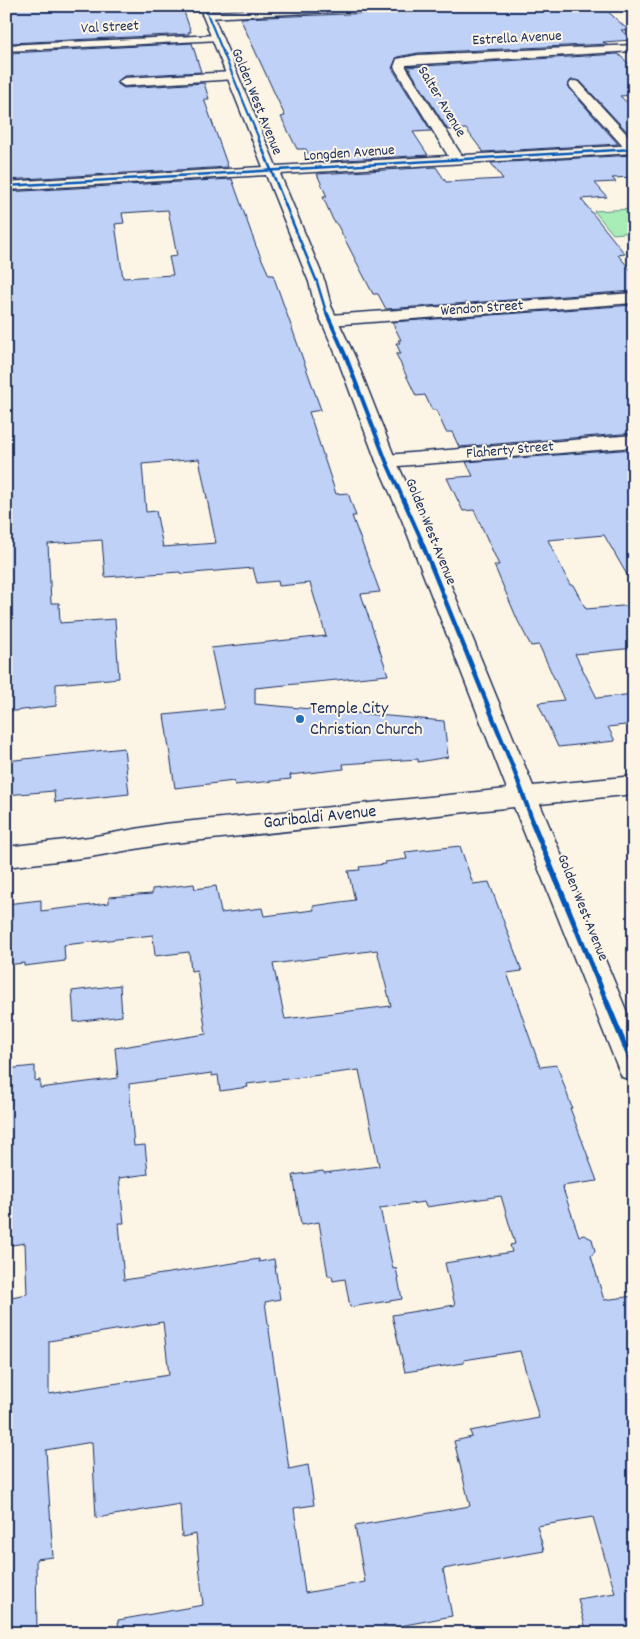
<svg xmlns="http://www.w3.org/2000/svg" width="640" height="1639" viewBox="0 0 640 1639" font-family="Dekko,sans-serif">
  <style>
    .green { fill: #a8ecb7; stroke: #628e8a }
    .building { fill: #bfd1f7; stroke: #1b2f5e; fill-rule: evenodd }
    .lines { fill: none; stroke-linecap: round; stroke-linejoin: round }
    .minor-casing { stroke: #1b2f5e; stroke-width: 3 }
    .tertiary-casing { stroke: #1b2f5e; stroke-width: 3 }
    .minor { fill: #fcf5e5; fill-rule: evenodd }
    .tertiary { fill: #fcf5e5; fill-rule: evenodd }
    .cycleway-far4-casing { stroke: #fcf5e5; stroke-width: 3 }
    .cycleway-far3-casing { stroke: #fcf5e5; stroke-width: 4.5 }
    .cycleway-far2-casing { stroke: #fcf5e5; stroke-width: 6 }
    .cycleway-far1-casing { stroke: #fcf5e5; stroke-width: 7 }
    .cycleway-casing { stroke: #fcf5e5; stroke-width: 9 }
    .cycleway-far4 { stroke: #0057b8; stroke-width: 2 }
    .cycleway-far3 { stroke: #0057b8; stroke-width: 2.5 }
    .cycleway-far2 { stroke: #0057b8; stroke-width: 4 }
    .cycleway-far1 { stroke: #0057b8; stroke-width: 4.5 }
    .cycleway { stroke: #0057b8; stroke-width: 5.5 }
    .poi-dot { fill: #1f6fb2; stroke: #fcf5e5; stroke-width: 2 }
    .labels { text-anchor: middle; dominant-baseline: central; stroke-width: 4; stroke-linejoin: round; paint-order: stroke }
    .far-street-label { font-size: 15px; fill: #1b2f5e; stroke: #fcf5e5 }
    .poi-label { font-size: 18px; fill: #1b2f5e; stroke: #fcf5e5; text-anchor: start }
    .street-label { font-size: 18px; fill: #1b2f5e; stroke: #fcf5e5 }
  </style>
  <rect width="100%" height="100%" fill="#fcf5e5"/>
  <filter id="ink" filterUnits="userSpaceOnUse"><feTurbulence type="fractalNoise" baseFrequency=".02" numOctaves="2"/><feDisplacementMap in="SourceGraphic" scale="10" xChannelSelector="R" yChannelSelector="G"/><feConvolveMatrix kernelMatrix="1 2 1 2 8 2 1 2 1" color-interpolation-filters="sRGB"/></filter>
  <g filter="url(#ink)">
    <polygon class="green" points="631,209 634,212 634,232 613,234 594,211"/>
    <g class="building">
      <polygon points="9,6 182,6 191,32 188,32 189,34 11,43 6,12 9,11"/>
      <polygon points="562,6 602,6 628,30 621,30 632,40 603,42 607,44 418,53 397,57 392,68 431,131 413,132 428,155 312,162 306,149 297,149 281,117 285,116 240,18"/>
      <polygon points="192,43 201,72 124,76 116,83 124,88 204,83 209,99 204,99 228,167 6,180 6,104 12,104 12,53"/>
      <polygon points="618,54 634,68 634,95 620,96 634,109 634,139 580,81 571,80 567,86 618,144 483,152 466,129 448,130 408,67"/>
      <polygon points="634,155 634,177 612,178 616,182 595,183 607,197 581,199 625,254 618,255 634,274 634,291 386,309 378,294 373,294 338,226 333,220 323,197 327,197 317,174 436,167 446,182 503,179 491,163"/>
      <path d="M232,179L256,246L269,275H273L321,410L309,412L336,494L348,493L356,516H352L380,592L361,594L388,675L255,688V704L444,721L448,757L418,762V759L343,764L344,769L290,775L291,779L235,785L234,781L175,788L164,715L224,709L211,648L326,636L310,583L279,586L278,581L257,583L253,568L181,574L180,572L105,577L102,540L48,544L51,603H59L60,623L115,619L119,678L56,684V706L6,712V192ZM168,210L177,256L169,257L173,275L123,278L115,224L124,223L122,213ZM199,459L216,543L163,547L156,511L146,512L142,464Z"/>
      <polygon points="634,305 634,433 459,447 452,432 446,432 436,410 432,410 425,395 416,396 396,354 401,354 396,343 400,343 398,340 401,340 392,322"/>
      <polygon points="634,449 634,587 604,535 548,540 570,585 573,585 586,609 634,605 634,648 575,654 597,698 634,694 634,724 608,727 615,741 558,747 538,703 564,700 539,645 531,646 518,621 494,565 499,565 474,510 463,511 447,478 473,476 466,462"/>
      <polygon points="124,748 129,794 55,802 54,791 6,795 6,761"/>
      <path d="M460,846L473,884L489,882L522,971L507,973L540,1067L557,1065L572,1108H570L597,1181L562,1186L579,1236L584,1235L592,1239L595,1251L591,1256L604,1300L634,1296V1633H587L578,1599L615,1593L593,1517L537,1526L544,1551L443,1569L452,1616L364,1633H320L319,1627L287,1633H119L118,1620L203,1605L196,1534L182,1537L180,1504L96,1518L92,1442L46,1450L53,1557L36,1559L37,1633H6V1298L27,1294L25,1243L6,1246V1069L35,1066V1081L40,1080V1088L118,1078L115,1048L206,1034L197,970L191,971L189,952L155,956L153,935L64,945L65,961L24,966V963L6,965V904L41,900V911L109,903V897L152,894V889L194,884L195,889L216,886L221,913L262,908L264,916L314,910L313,906L355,900L348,871L360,870L359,867L386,864L385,862L407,859L405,852ZM377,950L391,1006L285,1019L273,964ZM359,1070L379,1166L324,1173L323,1171L293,1175L301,1225L319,1222L328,1276H332L333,1281L345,1279L350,1307L402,1299L396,1268L393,1269L380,1208L424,1202L426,1207L501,1196L515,1244L510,1245L512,1252L445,1263L455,1305L392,1315L405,1372L464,1363V1360L520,1351L539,1418L470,1431L472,1437L454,1441L470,1506L355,1526L365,1582L305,1593L294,1508L314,1505L308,1465L289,1469L265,1302L280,1299L274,1259L259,1262V1259L124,1280L119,1223H124L119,1178L148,1174L145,1145L134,1146L129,1084L212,1073V1076L218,1075L220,1091L248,1087L247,1084ZM163,1322L169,1375L49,1394V1341Z"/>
      <polygon points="120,985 122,1016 74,1022 72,991"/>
    </g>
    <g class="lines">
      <g class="minor-casing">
        <g id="minor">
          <polygon points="320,6 396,6 391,9 207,18 202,15 207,12"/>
          <polygon points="216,35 220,36 222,38 220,40 6,51 6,45"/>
          <polygon points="634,45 634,51 406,65 406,67 464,159 457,163 450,159 394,67 397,59 418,55"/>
          <polygon points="232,72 236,73 238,76 236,79 124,86 118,82 124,78"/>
          <polygon points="575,81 579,82 634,142 634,153 628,152 571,88 569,85 571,82"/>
          <polygon points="634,293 634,303 330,325 324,324 321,320 324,316 330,315"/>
          <polygon points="634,435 634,447 386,467 379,465 376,461 379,457 386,455"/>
        </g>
      </g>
      <g class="tertiary-casing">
        <polygon id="tertiary" points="199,6 209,6 276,166 634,145 634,153 280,174 325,282 331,306 355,357 396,461 424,520 533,786 634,776 634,794 540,804 634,1029 634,1081 622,1077 618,1068 514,807 164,844 90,857 6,867 6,847 90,837 164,824 507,789 402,520 376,461 337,357 315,306 309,282 266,175 6,190 6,182 263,167"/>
      </g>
      <use href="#minor" class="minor"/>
      <use href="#tertiary" class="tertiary"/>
      <g class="cycleway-far4-casing">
        <polyline id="cycleway-far4" points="204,6 259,139"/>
      </g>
      <g class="cycleway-far3-casing">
        <g id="cycleway-far3">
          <polyline points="258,138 317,282 327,315"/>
          <polyline points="6,186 634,149"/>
        </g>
      </g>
      <g class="cycleway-far2-casing">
        <polyline id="cycleway-far2" points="327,314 346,357 386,461 421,539"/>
      </g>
      <g class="cycleway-far1-casing">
        <polyline id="cycleway-far1" points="420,538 514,770 533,822"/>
      </g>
      <g class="cycleway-casing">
        <polyline id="cycleway" points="532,821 634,1068"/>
      </g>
      <use href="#cycleway-far4" class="cycleway-far4"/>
      <use href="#cycleway-far3" class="cycleway-far3"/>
      <use href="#cycleway-far2" class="cycleway-far2"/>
      <use href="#cycleway-far1" class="cycleway-far1"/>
      <use href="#cycleway" class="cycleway"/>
    </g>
  </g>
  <circle class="poi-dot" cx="300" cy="719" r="5"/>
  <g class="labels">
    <g class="far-street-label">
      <text transform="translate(110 28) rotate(-3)">Val Street</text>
      <text transform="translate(517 39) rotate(-3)">Estrella Avenue</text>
      <text transform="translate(256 102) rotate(68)">Golden West Avenue</text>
      <text transform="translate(441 102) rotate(59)">Salter Avenue</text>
      <text transform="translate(349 154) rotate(-4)">Longden Avenue</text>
      <text transform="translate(482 309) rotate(-4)">Wendon Street</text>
      <text transform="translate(510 451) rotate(-5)">Flaherty Street</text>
      <text transform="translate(430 532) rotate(68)">Golden West Avenue</text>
      <text transform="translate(582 908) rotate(68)">Golden West Avenue</text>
    </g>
    <g class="poi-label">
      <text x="310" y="709">Temple City<tspan x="310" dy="21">Christian Church</tspan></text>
    </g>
    <g class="street-label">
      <text transform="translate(320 818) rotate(-6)">Garibaldi Avenue</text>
    </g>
  </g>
  <rect width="640" height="1639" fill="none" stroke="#fcf5e5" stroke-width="25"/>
  <rect x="12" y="12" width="615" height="1614" fill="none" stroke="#1b2f5e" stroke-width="2" filter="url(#ink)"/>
</svg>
